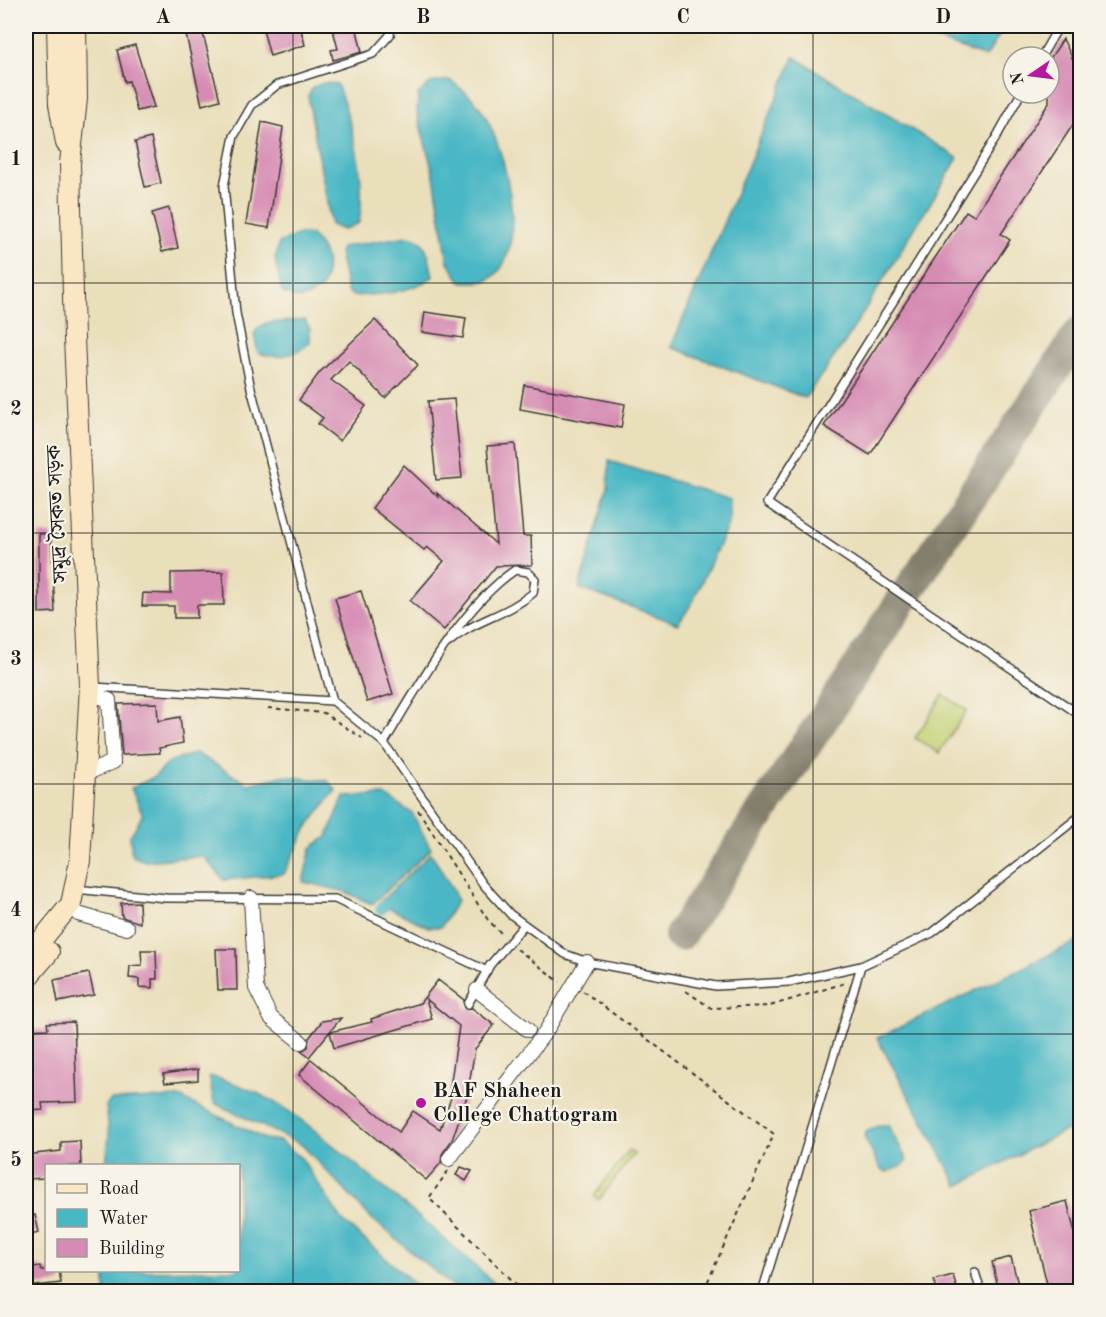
<svg xmlns="http://www.w3.org/2000/svg" width="1106" height="1317" viewBox="0 0 1106 1317" font-family="'Old Standard TT','Noto Serif Bengali',serif">
  <style>
    .green { fill: #c3d173; stroke: #707648; stroke-width: 1.5 }
    .water { fill: #4ab7c5; stroke: #336a70; stroke-width: 1.5 }
    .lines { fill: none; stroke-linecap: round; stroke-linejoin: round }
    .canal { stroke: #4ab7c5; stroke-width: 12 }
    .taxiway { stroke: #837e6c; stroke-width: 32 }
    .building { fill: #d68bb3 }
    .service-casing { stroke: #3b3934; stroke-width: 10 }
    .minor-casing { stroke: #3b3934; stroke-width: 16 }
    .secondary-casing { stroke: #3b3934; stroke-width: 22 }
    .path { stroke: #3b3934; stroke-width: 2; stroke-dasharray: 4.5 4.5; stroke-linecap: butt }
    .service { stroke: #fff; stroke-width: 7 }
    .minor { stroke: #fff; stroke-width: 14 }
    .secondary { stroke: #fbe6c4; stroke-width: 20 }
    .grid { fill: none; stroke: #1c1c1c; stroke-width: 1.5; stroke-opacity: 0.55 }
    .poi-dot { fill: #b5179e; stroke: #f7f3e8; stroke-width: 2 }
    .labels { text-anchor: middle; dominant-baseline: central; stroke-width: 4.5; stroke-linejoin: round; paint-order: stroke }
    .street-label { font-size: 21px; fill: #1c1c1c; stroke: #f7f3e8 }
    .poi-label { font-size: 21px; font-weight: bold; fill: #1c1c1c; stroke: #f7f3e8; text-anchor: start }
    .neatline { fill: none; stroke: #1c1c1c; stroke-width: 2 }
    .grid-label { font-size: 20px; text-anchor: middle; font-weight: bold; fill: #1c1c1c }
  </style>
  <rect width="100%" height="100%" fill="#f7f3e8"/>
  <filter id="ink" filterUnits="userSpaceOnUse"><feTurbulence type="fractalNoise" baseFrequency=".0167" numOctaves="2"/><feDisplacementMap in="SourceGraphic" scale="12" xChannelSelector="R" yChannelSelector="G"/><feConvolveMatrix kernelMatrix="1 2 1 2 8 2 1 2 1" color-interpolation-filters="sRGB"/></filter>
  <filter id="wash" filterUnits="userSpaceOnUse"><feTurbulence type="fractalNoise" baseFrequency=".008" numOctaves="4" result="noise"/><feDisplacementMap in="SourceGraphic" scale="24" xChannelSelector="R" yChannelSelector="G"/><feGaussianBlur stdDeviation="1.35" result="paint"/><feColorMatrix in="noise" values="0 0 0 0 0 0 0 0 0 0 0 0 0 0 0 0 0 1.4 0 .05"/><feComposite in="paint" operator="in"/></filter>
  <g filter="url(#wash)">
    <rect width="100%" height="100%" fill="#eadfbb"/>
    <g class="green">
      <polygon points="943,695 967,710 939,753 915,738"/>
      <polygon points="629,1150 634,1154 599,1200 594,1196"/>
    </g>
    <g class="water">
      <polygon points="916,26 1005,26 986,57 923,35"/>
      <polygon points="794,57 958,158 845,342 805,398 671,347"/>
      <path d="M450,80C458,87 468,93 475,101C503,132 535,255 488,280C481,283 468,282 461,282L448,262L434,176L417,113L418,94L430,83Z"/>
      <path d="M324,83L337,84C353,126 367,178 359,223L343,230L331,225L311,114L308,96L313,87Z"/>
      <path d="M299,234L311,235C327,252 331,264 322,288C303,300 302,302 282,292L275,259L279,243Z"/>
      <path d="M408,236C429,239 429,259 433,277C410,293 380,295 353,296L347,291L339,252L342,247Z"/>
      <path d="M305,320L310,330V342C296,357 276,359 258,353L254,335L257,329L266,323Z"/>
      <polygon points="609,461 729,498 729,523 691,605 678,624 579,588 608,490"/>
      <polygon points="196,753 248,784 282,776 328,781 336,790 308,826 284,874 224,880 203,856 145,861 132,856 130,836 143,815 131,788 154,777 171,761"/>
      <polygon points="385,795 412,813 431,849 372,904 343,891 303,882 311,848 327,837 344,797"/>
      <polygon points="431,853 453,890 457,901 441,927 428,927 379,903"/>
      <polygon points="1080,940 1080,1123 958,1186 877,1038"/>
      <path d="M209,1076C275,1091 317,1132 367,1174C414,1212 459,1251 503,1291H458L371,1218L302,1145L214,1103Z"/>
      <polygon points="179,1097 265,1139 280,1141 302,1159 342,1220 423,1291 105,1291 105,1271 238,1270 238,1166 106,1165 109,1135 106,1106 111,1100"/>
      <polygon points="881,1125 888,1125 907,1160 903,1166 887,1172 881,1170 864,1137 866,1132"/>
    </g>
    <g class="lines">
      <polyline class="canal" points="381,909 384,906"/>
      <polyline class="taxiway" points="680,935 1080,332"/>
    </g>
    <g id="blocks">
      <g class="building">
        <polygon points="184,26 201,26 220,100 202,105"/>
        <polygon points="262,26 300,26 305,45 270,56"/>
        <polygon points="332,26 356,26 362,52 333,60 331,50 338,49"/>
        <polygon points="1063,39 1075,64 1080,56 1080,114 1001,234 1010,240 870,455 824,426 966,211 974,216 1049,103 1049,60"/>
        <polygon points="135,45 154,107 137,111 129,81 125,82 117,50"/>
        <polygon points="262,122 283,127 269,228 246,224"/>
        <polygon points="151,138 161,183 145,187 135,142"/>
        <polygon points="169,208 178,248 162,252 152,213"/>
        <polygon points="425,312 466,318 463,338 422,332"/>
        <polygon points="375,320 418,365 385,398 349,361 331,380 366,406 340,441 318,424 323,418 299,400 320,372"/>
        <polygon points="524,385 625,404 621,428 520,409"/>
        <polygon points="454,399 462,478 436,480 428,401"/>
        <polygon points="515,444 523,536 531,536 532,565 496,566 444,630 410,601 444,561 427,547 424,550 372,508 404,465 438,497 437,493 496,544 487,446"/>
        <polygon points="39,534 51,534 55,612 39,613"/>
        <polygon points="223,572 224,605 197,605 197,618 174,618 174,606 142,606 143,593 171,594 171,573"/>
        <polygon points="361,591 393,694 367,702 335,598"/>
        <polygon points="157,703 158,721 180,717 183,743 159,748 160,753 122,755 118,704"/>
        <polygon points="139,902 140,923 122,917 121,903"/>
        <polygon points="216,949 236,949 237,990 218,990"/>
        <polygon points="141,950 156,950 157,979 152,979 152,988 139,987 139,979 129,978 130,966 142,965"/>
        <polygon points="89,973 94,995 58,1002 54,980"/>
        <polygon points="438,980 464,1000 465,1009 472,1008 494,1025 475,1049 467,1096 452,1140 442,1154 441,1163 426,1180 299,1075 311,1059 399,1132 413,1111 440,1129 452,1095 449,1095 459,1026 426,999 432,1019 334,1048 330,1032 372,1022 371,1019 420,1003"/>
        <polygon points="341,1018 309,1057 301,1051 308,1047 309,1038 322,1021"/>
        <polygon points="74,1022 77,1102 42,1103 43,1110 26,1111 26,1030 48,1029 47,1023"/>
        <polygon points="198,1069 198,1080 165,1083 163,1074"/>
        <polygon points="80,1141 81,1166 46,1166 45,1178 28,1179 26,1155 61,1151 61,1142"/>
        <polygon points="461,1167 472,1171 466,1181 456,1175"/>
        <polygon points="1067,1201 1080,1254 1080,1292 1049,1292 1029,1211"/>
        <polygon points="35,1215 39,1232 26,1235 26,1217"/>
        <polygon points="1011,1257 1020,1292 999,1292 992,1262"/>
        <polygon points="40,1266 41,1270 59,1270 61,1283 26,1287 26,1268"/>
        <polygon points="953,1275 958,1292 937,1290 934,1280"/>
      </g>
    </g>
  </g>
  <g filter="url(#ink)">
    <use href="#blocks" fill-opacity="0" stroke="#3b3934" stroke-width="1.5"/>
    <g class="lines">
      <g class="service-casing">
        <g id="service">
          <polyline points="391,26 390,35 373,54 277,85 252,105 234,136 224,186 236,313 250,384 333,701 384,743 483,884 510,914 565,954 587,962 716,986 789,982 861,966"/>
          <polyline points="1041,57 1059,26"/>
          <polyline points="1021,93 997,136 767,503 1080,715"/>
          <polyline points="93,687 333,701"/>
          <path d="M384,743C417,688 463,605 515,570L528,572L535,579L533,593C504,617 475,619 448,643"/>
          <polyline points="85,890 166,898 335,899 487,971"/>
          <polyline points="468,1004 490,965 524,925"/>
          <polyline points="975,1272 981,1292"/>
          <polyline points="762,1292 861,966 932,933 1080,816"/>
        </g>
      </g>
      <g class="minor-casing">
        <g id="minor">
          <polyline points="85,774 113,762 109,700 90,693"/>
          <polyline points="251,898 256,988 271,1018 301,1042"/>
          <polyline points="78,914 127,928"/>
          <polyline points="477,990 528,1030"/>
          <polyline points="449,1159 546,1031 587,962"/>
        </g>
      </g>
      <g class="secondary-casing">
        <g id="secondary">
          <polyline points="57,26 59,104 66,143"/>
          <polyline points="26,959 71,904 80,861 90,686 74,339 70,163 77,99 76,26"/>
          <polyline points="26,979 49,952"/>
        </g>
      </g>
      <g class="path">
        <polyline points="268,708 324,713 362,738"/>
        <polyline points="418,810 488,920 504,936"/>
        <polyline points="517,949 560,982"/>
        <polyline points="583,991 774,1134 703,1292"/>
        <polyline points="686,991 711,1008 770,1006 845,983"/>
        <polyline points="448,1171 429,1198 524,1292"/>
      </g>
      <use href="#service" class="service"/>
      <use href="#minor" class="minor"/>
      <use href="#secondary" class="secondary"/>
    </g>
  </g>
  <path class="grid" d="M293,26V1292M553,26V1292M813,26V1292M26,283H1080M26,533H1080M26,784H1080M26,1034H1080"/>
  <circle class="poi-dot" cx="421" cy="1103" r="6"/>
  <g class="labels">
    <g class="street-label">
      <text transform="translate(58 514) rotate(-93)">সমুদ্র সৈকত সড়ক</text>
    </g>
    <g class="poi-label">
      <text x="433" y="1091">BAF Shaheen<tspan x="433" dy="24">College Chattogram</tspan></text>
    </g>
  </g>
  <rect width="1106" height="1317" fill="none" stroke="#f7f3e8" stroke-width="66"/>
  <rect x="45" y="1164" width="195" height="108" fill="#f7f3e8" stroke="#9f9d96" stroke-width="1.5"/>
  <rect x="57" y="1184" width="30" height="9" fill="#fbe6c4" stroke="#9f9d96" stroke-width="1.5"/>
  <text x="99" y="1194" font-size="18" fill="#1c1c1c">Road</text>
  <rect x="57" y="1209" width="30" height="18" fill="#4ab7c5" stroke="#9f9d96" stroke-width="1.5"/>
  <text x="99" y="1224" font-size="18" fill="#1c1c1c">Water</text>
  <rect x="57" y="1239" width="30" height="18" fill="#d68bb3" stroke="#9f9d96" stroke-width="1.5"/>
  <text x="99" y="1254" font-size="18" fill="#1c1c1c">Building</text>
  <g transform="translate(1031 75) rotate(256)"><circle r="28" fill="#f7f3e8" stroke="#9f9d96" stroke-width="1.5"/>
  <path d="M0-4.5L10 22L0 15L-10 22Z" fill="#b5179e"/>
  <text y="-9" font-size="16" font-weight="bold" text-anchor="middle" fill="#1c1c1c">N</text>
  </g>
  <rect x="33" y="33" width="1040" height="1251" class="neatline"/>
  <g class="grid-label">
    <text x="163" y="23">A</text>
    <text x="423" y="23">B</text>
    <text x="683" y="23">C</text>
    <text x="943" y="23">D</text>
    <text x="16" y="165">1</text>
    <text x="16" y="415">2</text>
    <text x="16" y="665">3</text>
    <text x="16" y="916">4</text>
    <text x="16" y="1166">5</text>
  </g>
</svg>
